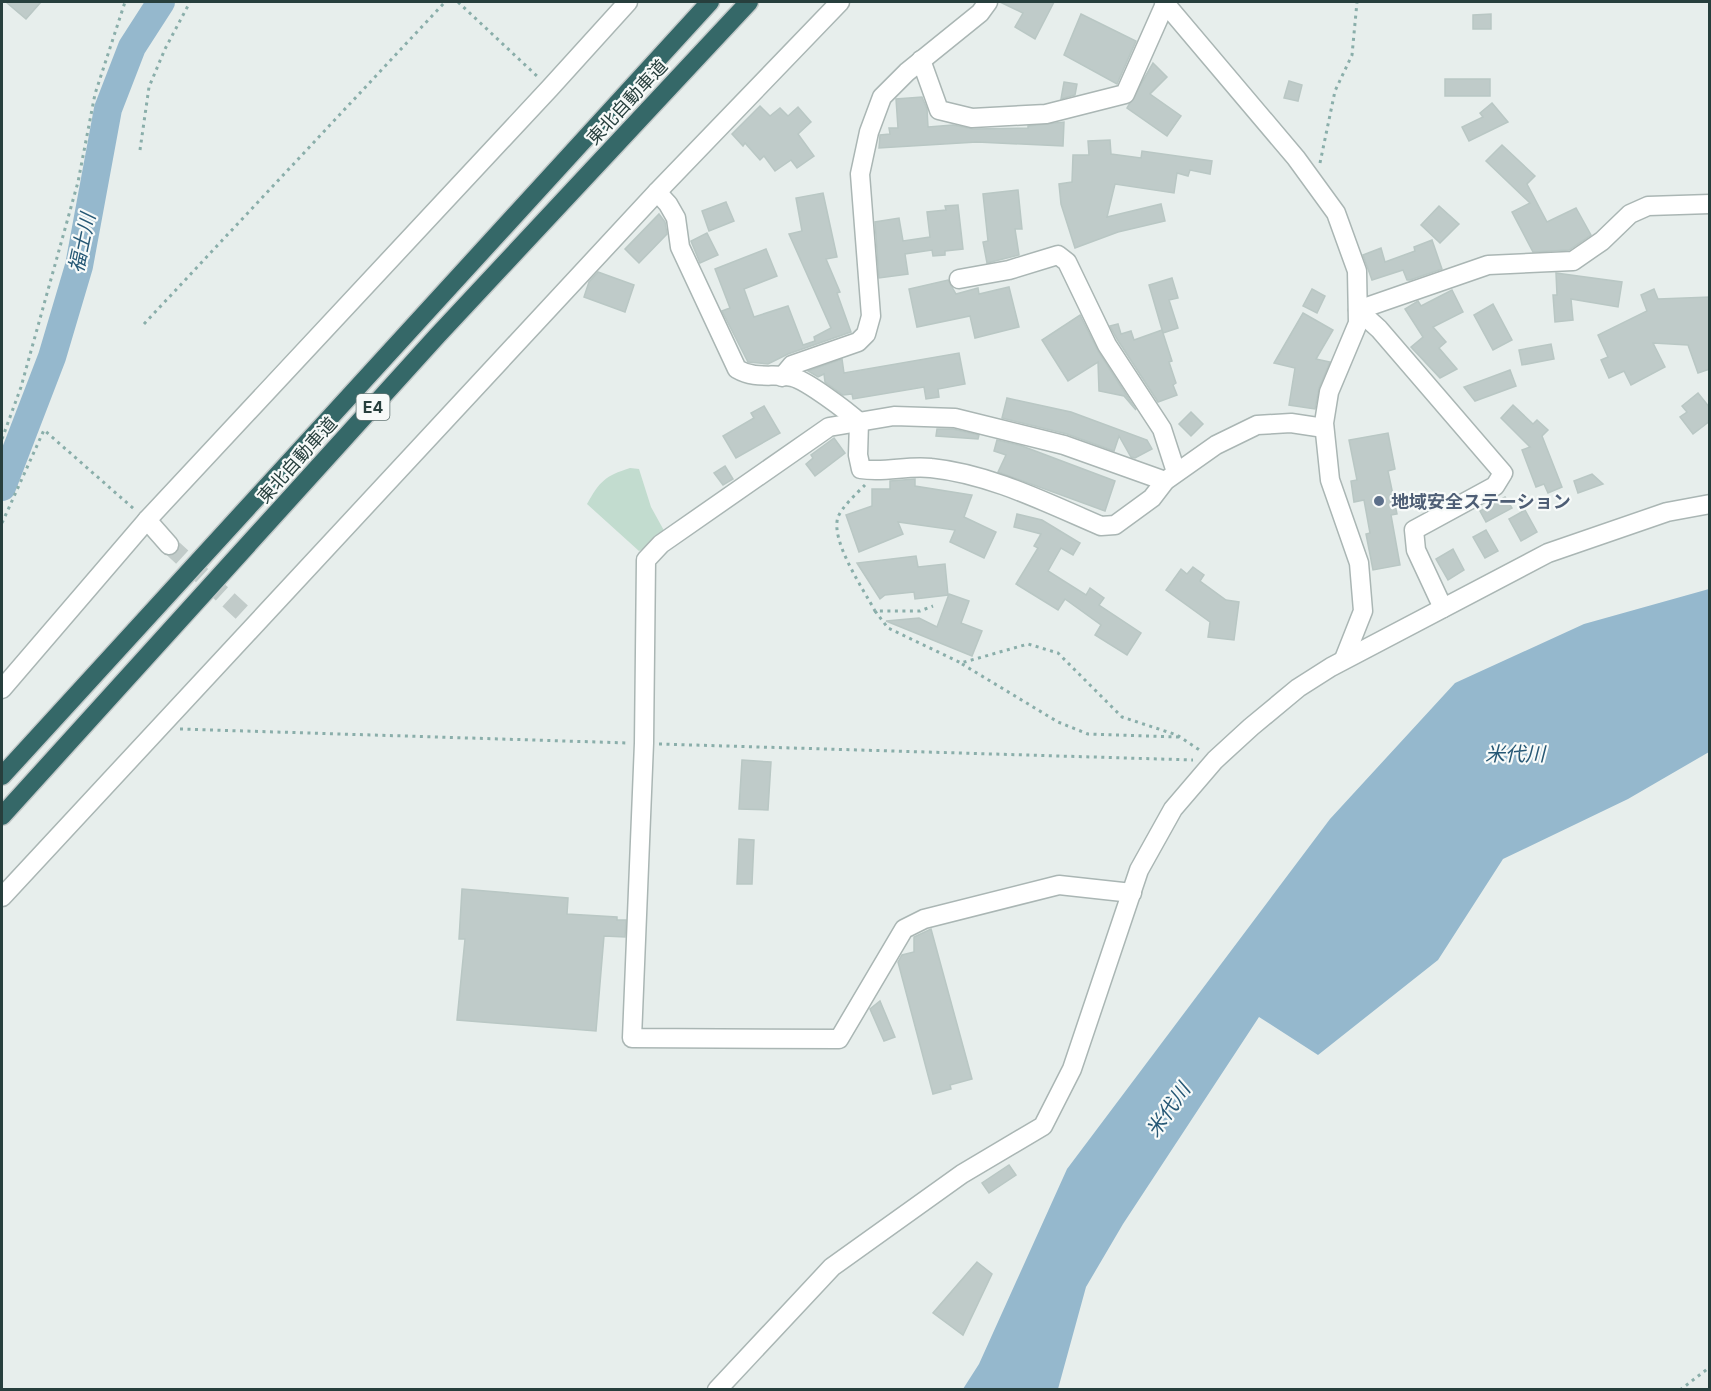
<svg xmlns="http://www.w3.org/2000/svg" width="1711" height="1391" viewBox="0 0 1711 1391" font-family="Inter,'Noto Sans JP',sans-serif">
  <style>
    .green { fill: #c2dccf }
    .water { fill: #95b8cd }
    .lines { fill: none; stroke-linecap: round; stroke-linejoin: round }
    .river { stroke: #95b8cd; stroke-width: 28 }
    .building { fill: #bfcbc9; stroke: #b9c7c4; stroke-width: 1.5 }
    .minor-tunnel { stroke: #c1cbc9; stroke-width: 18; stroke-dasharray: 18 9; stroke-linecap: butt }
    .minor-casing { stroke: #aab6b4; stroke-width: 21 }
    .highway-casing { stroke: #c3c9c9; stroke-width: 21 }
    .path { stroke: #8aaeaa; stroke-width: 3; stroke-dasharray: 3 4.5; stroke-linecap: butt }
    .minor { stroke: #fff; stroke-width: 18 }
    .highway { stroke: #356868; stroke-width: 18 }
    .service-dot { fill: #5c6f8a; stroke: #f7faf9; stroke-width: 2 }
    .labels { text-anchor: middle; dominant-baseline: central; stroke-width: 4.5; stroke-linejoin: round; paint-order: stroke }
    .shield { fill: #f7faf9; stroke: #657775; stroke-width: 1.5 }
    .shield-label { font-size: 16px; font-weight: bold; fill: #273f3d }
    .street-label { font-size: 18px; fill: #273f3d; stroke: #f7faf9 }
    .service-label { font-size: 18px; font-weight: bold; fill: #4e5e75; stroke: #f7faf9; text-anchor: start }
    .water-label { font-size: 20px; font-style: italic; fill: #265875; stroke: #f7faf9 }
  </style>
  <rect width="100%" height="100%" fill="#e7eeec"/>
  <path class="green" d="M630,468L639,469L651,507L667,536L639,551L587,504C600,481 605,476 630,468Z"/>
  <polygon class="water" points="1709,589 1709,752 1628,799 1503,859 1438,960 1318,1055 1259,1017 1123,1224 1086,1287 1058,1389 963,1389 979,1364 1067,1169 1330,819 1455,683 1584,624"/>
  <g class="lines">
    <polyline class="river" points="2,487 52,357 79,266 108,109 132,47 161,2"/>
  </g>
  <g class="building">
    <polygon points="6,2 41,2 26,19"/>
    <polygon points="1000,2 1054,2 1035,39 1015,27 1023,13"/>
    <polygon points="1081,14 1136,41 1117,84 1064,55"/>
    <polygon points="1491,14 1491,29 1473,29 1473,15"/>
    <polygon points="1153,63 1167,77 1150,94 1181,116 1167,136 1127,108"/>
    <rect x="1445" y="79" width="45" height="17"/>
    <polygon points="1289,81 1302,85 1298,101 1284,98"/>
    <polygon points="1064,82 1077,84 1075,95 1061,99"/>
    <polygon points="922,97 927,109 928,127 953,125 973,129 1028,128 1028,126 1064,122 1063,146 977,142 879,148 880,135 890,134 889,128 898,128 896,99"/>
    <polygon points="1492,103 1508,122 1469,141 1462,127 1483,117 1480,113"/>
    <polygon points="760,106 770,116 780,108 788,116 798,107 811,122 798,134 814,156 797,168 791,160 775,171 764,156 760,160 745,143 743,146 732,134"/>
    <polygon points="1110,140 1111,154 1141,158 1142,151 1212,161 1210,174 1190,170 1188,176 1177,173 1174,193 1115,184 1107,217 1161,204 1165,221 1118,232 1075,248 1061,204 1059,184 1072,182 1073,155 1089,155 1088,141"/>
    <polygon points="1502,145 1535,176 1527,184 1547,222 1576,208 1591,235 1569,250 1533,252 1512,212 1530,203 1486,161"/>
    <polygon points="1018,190 1022,229 1015,229 1019,255 987,263 983,242 988,241 983,194"/>
    <polygon points="823,193 837,257 826,259 840,292 837,293 851,332 788,354 768,364 748,362 722,311 730,308 715,269 766,249 777,276 744,289 754,317 788,306 803,345 815,341 814,337 831,328 789,234 802,231 796,198"/>
    <polygon points="726,202 734,221 709,231 702,211"/>
    <polygon points="958,205 963,249 945,251 945,255 933,256 932,250 905,254 908,274 879,278 875,222 899,218 903,241 930,237 927,212 946,210 945,206"/>
    <polygon points="1439,206 1459,224 1440,243 1421,225"/>
    <polygon points="659,214 665,222 667,234 639,263 625,249"/>
    <polygon points="707,233 718,255 700,263 691,241"/>
    <polygon points="1432,240 1442,269 1410,280 1407,280 1403,270 1372,280 1363,255 1381,248 1385,262 1415,251 1414,247"/>
    <polygon points="598,272 634,285 625,312 584,297 589,282"/>
    <polygon points="1556,273 1622,282 1618,307 1571,299 1573,320 1555,322 1553,295 1557,295"/>
    <polygon points="1172,278 1178,298 1169,300 1178,328 1163,333 1149,285"/>
    <polygon points="948,280 956,294 978,288 979,294 1009,287 1019,327 975,338 970,316 917,327 909,289"/>
    <polygon points="1312,289 1325,296 1317,313 1303,306"/>
    <polygon points="1654,289 1658,299 1710,297 1710,369 1698,373 1688,345 1653,343 1665,367 1631,385 1624,371 1609,378 1601,360 1608,357 1598,335 1647,311 1641,295"/>
    <polygon points="1452,290 1463,312 1433,327 1446,342 1439,348 1457,369 1440,378 1411,347 1423,337 1405,309 1418,301 1421,306"/>
    <polygon points="1493,304 1512,340 1493,350 1474,315"/>
    <polygon points="1303,313 1333,330 1316,359 1330,362 1319,388 1315,409 1289,405 1295,368 1274,363"/>
    <polygon points="1080,315 1098,351 1136,410 1124,396 1099,391 1098,362 1068,381 1042,340"/>
    <polygon points="1118,324 1121,334 1131,331 1134,340 1162,330 1172,361 1169,362 1176,383 1173,385 1177,395 1158,402 1117,339 1110,326"/>
    <polygon points="1551,344 1554,359 1522,365 1519,350"/>
    <polygon points="959,353 965,384 938,389 939,397 926,399 924,387 853,399 852,394 843,395 825,382 824,374 818,377 808,371 842,359 844,373"/>
    <polygon points="1510,370 1516,386 1475,401 1464,387"/>
    <polygon points="1698,393 1710,408 1710,421 1693,434 1680,417 1687,412 1682,406"/>
    <polygon points="1007,398 1071,412 1147,440 1152,449 1135,458 1131,457 1119,436 1114,451 1067,434 1002,418"/>
    <polygon points="1513,405 1533,424 1537,420 1548,430 1542,436 1562,487 1548,493 1544,484 1536,487 1522,450 1530,447 1501,418"/>
    <polygon points="764,406 780,433 736,458 723,436 754,418 751,413"/>
    <polygon points="1191,412 1203,424 1191,436 1179,424"/>
    <polygon points="937,429 953,429 979,435 978,439 936,436"/>
    <polygon points="1388,433 1395,469 1388,471 1397,514 1391,515 1400,565 1373,570 1366,534 1370,533 1364,500 1354,502 1351,481 1357,480 1349,440"/>
    <polygon points="834,438 845,453 815,476 806,464 813,458 811,455"/>
    <polygon points="997,440 1022,446 1115,481 1105,511 998,472 1006,455 994,451"/>
    <polygon points="725,466 733,479 723,485 714,473"/>
    <polygon points="1592,474 1603,484 1578,493 1574,481"/>
    <polygon points="915,479 915,486 972,495 964,517 996,532 984,558 950,542 955,530 898,522 903,534 859,552 846,515 872,506 872,489 890,489 890,481"/>
    <polygon points="1505,497 1512,508 1486,522 1480,511"/>
    <polygon points="1525,510 1537,532 1521,541 1509,519"/>
    <polygon points="1017,514 1042,520 1080,543 1073,555 1061,548 1048,571 1086,595 1090,588 1104,598 1099,605 1141,633 1127,655 1095,635 1101,625 1065,599 1058,610 1016,584 1038,548 1034,546 1041,534 1014,527"/>
    <polygon points="1486,530 1498,551 1485,558 1473,537"/>
    <polygon points="1453,549 1464,570 1448,580 1436,559"/>
    <polygon points="916,556 918,567 945,564 948,595 915,599 914,592 885,595 880,599 857,563"/>
    <polygon points="1193,567 1204,575 1200,581 1226,600 1239,602 1234,640 1208,637 1210,622 1166,590 1181,569 1187,574"/>
    <polygon points="949,594 969,601 961,623 982,631 972,656 886,621 919,618 937,627"/>
    <polygon points="742,760 771,762 768,810 739,809"/>
    <polygon points="739,839 754,840 752,884 737,884"/>
    <polygon points="462,889 568,898 567,914 617,917 617,920 626,920 625,937 604,936 596,1031 457,1020 465,939 459,939"/>
    <polygon points="931,929 972,1079 950,1085 951,1089 933,1094 898,962 902,955 914,952 914,937"/>
    <polygon points="880,1001 895,1037 884,1041 870,1009"/>
    <polygon points="1009,1165 1016,1175 989,1193 982,1183"/>
    <polygon points="977,1262 992,1274 963,1335 933,1313"/>
  </g>
  <g class="lines">
    <polyline class="minor-tunnel" points="169,545 247,617"/>
    <g class="minor-casing">
      <g id="minor">
        <polyline points="1164,2 1296,158 1336,213 1357,271 1358,323 1329,392 1324,423 1330,480 1359,563 1363,611 1344,659"/>
        <polyline points="921,60 939,110 972,118 1046,114 1125,94 1165,4"/>
        <path d="M657,192L668,204L676,218L680,247L737,369C756,380 773,373 792,377C806,380 847,411 859,422L858,455L861,469C885,473 908,465 931,468C990,474 1047,503 1101,526L1115,525L1152,498L1165,481L1216,445L1257,425L1291,423L1324,428"/>
        <polyline points="959,279 1009,270 1058,255 1067,262 1107,345 1162,429 1176,472"/>
        <polyline points="782,377 792,365 858,342 866,334 871,316 860,174 869,132 882,97 907,72 980,13 988,2"/>
        <polyline points="147,520 169,545"/>
        <polyline points="1443,608 1416,550 1414,530 1495,486 1503,473 1379,329 1358,310 1488,265 1573,261 1602,241 1630,214 1648,206 1710,204"/>
        <polyline points="2,689 147,520 550,88 628,2"/>
        <polyline points="1132,893 1059,885 924,919 904,929 839,1039 632,1038 644,743 646,560 661,544 829,427 894,416 955,418 1064,445 1165,481"/>
        <polyline points="2,897 657,192 840,2"/>
        <polyline points="717,1390 832,1267 962,1174 1043,1126 1072,1069 1139,870 1173,809 1215,760 1251,727 1298,688 1331,667 1548,553 1667,512 1710,504"/>
      </g>
    </g>
    <g class="highway-casing">
      <g id="highway">
        <polyline points="2,776 710,2"/>
        <polyline points="2,816 437,336 749,2"/>
      </g>
    </g>
    <g class="path">
      <polyline points="458,2 538,77"/>
      <polyline points="140,150 149,87 165,49 190,2"/>
      <polyline points="1320,163 1335,91 1352,55 1357,2"/>
      <polyline points="144,324 445,2"/>
      <polyline points="2,439 21,387 78,182 95,94 125,2"/>
      <path d="M865,485C857,493 842,507 838,517C830,541 864,590 875,611H920L933,606"/>
      <polyline points="2,523 44,430 134,509"/>
      <polyline points="875,611 888,628 961,663 1028,644 1058,653 1122,717 1177,735 1201,751"/>
      <polyline points="962,664 1058,722 1088,734 1179,737"/>
      <polyline points="180,729 629,743"/>
      <polyline points="659,744 1193,760"/>
      <polyline points="1680,1390 1710,1367"/>
    </g>
    <use href="#minor" class="minor"/>
    <use href="#highway" class="highway"/>
  </g>
  <circle class="service-dot" cx="1379" cy="501" r="6"/>
  <g class="labels">
    <rect class="shield" x="356.5" y="394" width="33" height="26" rx="4.5"/>
    <g class="shield-label">
      <text x="373" y="407">E4</text>
    </g>
    <g class="street-label">
      <text transform="translate(627 102) rotate(-47)">東北自動車道</text>
      <text transform="translate(297 460) rotate(-48)">東北自動車道</text>
    </g>
    <g class="service-label">
      <text x="1391" y="501">地域安全ステーション</text>
    </g>
    <g class="water-label">
      <text transform="translate(82 243) rotate(-78)">福士川</text>
      <text x="1515" y="754">米代川</text>
      <text transform="translate(1168 1110) rotate(-55)">米代川</text>
    </g>
  </g>
  <rect width="1711" height="1391" fill="none" stroke="#273f3d" stroke-width="6"/>
</svg>
